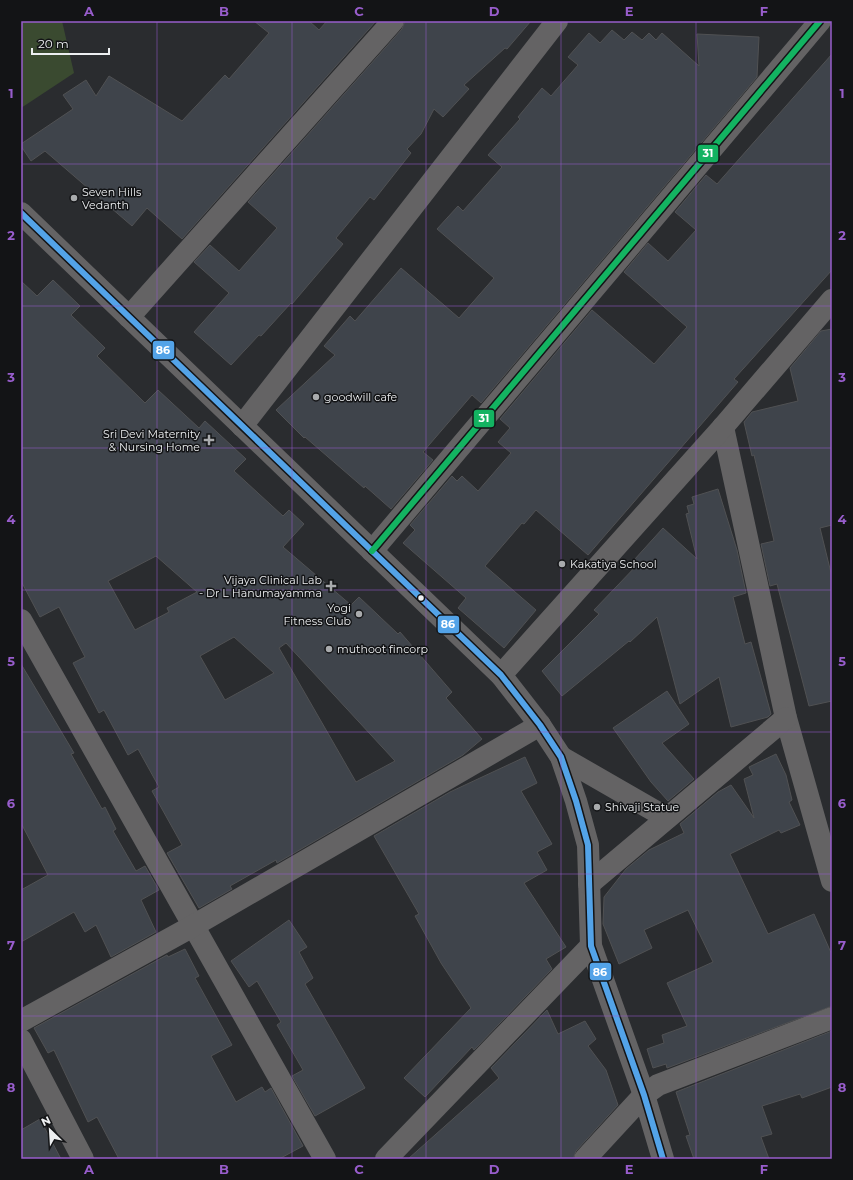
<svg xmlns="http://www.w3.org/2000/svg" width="853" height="1180" viewBox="0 0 853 1180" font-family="Montserrat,sans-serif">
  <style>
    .green { fill: #3a4a30 }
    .building { fill: #3f444b; stroke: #505153; fill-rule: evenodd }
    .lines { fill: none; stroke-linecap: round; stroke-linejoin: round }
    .street { stroke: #646364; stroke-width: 22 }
    .bus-1-casing { stroke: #131416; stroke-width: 9 }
    .bus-2-casing { stroke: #131416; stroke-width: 9 }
    .bus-1 { stroke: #53a3e8; stroke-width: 6 }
    .bus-2 { stroke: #13b361; stroke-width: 6 }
    .grid { fill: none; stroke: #985dcc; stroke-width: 1; stroke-opacity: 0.55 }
    .poi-dot { fill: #a9abad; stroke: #131416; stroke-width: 1.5 }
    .bus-dot { fill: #edeff1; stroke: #131416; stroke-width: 1.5 }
    .labels { text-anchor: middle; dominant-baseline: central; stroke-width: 3; stroke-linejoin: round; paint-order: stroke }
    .poi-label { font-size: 11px; fill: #edeff1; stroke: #131416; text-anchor: start }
    .line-badge { stroke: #131416; stroke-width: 1.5 }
    .badge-label { font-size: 11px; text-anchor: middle; font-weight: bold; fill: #fff }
    .neatline { fill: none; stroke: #985dcc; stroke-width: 1.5 }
    .grid-label { font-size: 13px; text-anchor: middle; font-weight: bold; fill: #985dcc }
  </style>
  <rect width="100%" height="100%" fill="#2a2c2f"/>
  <polygon class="green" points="21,21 62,21 74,73 21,108"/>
  <g class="building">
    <polygon points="254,21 309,21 319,30 327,21 376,21 182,239 147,208 132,226 45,151 31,161 21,146 21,144 73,109 63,95 86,80 96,96 109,76 182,121 225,75 229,79 269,33"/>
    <polygon points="405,21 531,21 507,49 505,48 464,85 469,89 443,117 434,109 421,134 407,149 411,153 374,200 370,197 336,238 343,244 292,304 291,303 261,336 259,335 231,365 194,332 229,293 194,262 210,245 239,271 277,228 248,202 402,29"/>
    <polygon points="612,30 624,40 632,32 642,40 649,33 656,40 662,33 699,66 697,34 759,37 757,77 481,403 472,395 423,452 433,460 391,509 365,486 364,488 305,437 304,438 276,410 335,355 324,346 350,316 355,321 401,268 459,318 494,278 437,229 458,206 463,211 502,167 488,155 520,119 518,117 542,88 551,96 578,65 568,57 589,33 600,43"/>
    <polygon points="832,54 832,270 734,379 738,382 588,555 536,510 524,524 522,523 485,566 536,610 504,648 458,608 466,598 403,543 415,530 410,525 452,476 457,481 462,476 478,491 511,453 498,442 510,428 500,419 592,310 654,364 687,327 624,272 648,243 668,261 696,230 675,212 706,175 717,184"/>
    <path d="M53,280L80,306L71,315L105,348L97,356L145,403L158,390L199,428L205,421L246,459L234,471L283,516L289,510L304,524L283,547L351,605L359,597L398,634L400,632L452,692L446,698L482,739L463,755L277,863L276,860L230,886L232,889L199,908L167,853L182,845L152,791L159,787L138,749L128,755L104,710L99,713L73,663L85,657L59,607L40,617L21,581V281L37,296ZM156,556L197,592L167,608L169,612L135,630L108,581ZM234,637L274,673L225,700L200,656ZM286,643L395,761L356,782L279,648Z"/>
    <polygon points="832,329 832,525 820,528 832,577 832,701 809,706 777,584 770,586 761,544 774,541 754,455 752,456 744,422 752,412 798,401 790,368 821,331"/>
    <polygon points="718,489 737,550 746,593 733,597 745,644 751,642 771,714 768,717 731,727 719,677 680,704 657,617 630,642 629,641 562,696 542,671 599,614 594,610 639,563 634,560 663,528 697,559 686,514 689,513 687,506 694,504 692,497"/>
    <polygon points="21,664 74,753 71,754 102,809 105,807 116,829 113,831 136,871 145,866 159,890 141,900 156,932 111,957 96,925 85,932 74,912 21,942 21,890 48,875 21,823"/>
    <polygon points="667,691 689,724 662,743 694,779 668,801 651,782 613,728"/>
    <polygon points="776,754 786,775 792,800 789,802 800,825 781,833 779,830 730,854 768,934 814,914 832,955 832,1006 667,1068 666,1064 653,1068 647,1049 664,1043 662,1035 687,1026 667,983 713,962 688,910 644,930 652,948 619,964 603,924 604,897 626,869 649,850 684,833 680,824 718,792 731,785 754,818 744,779 753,775 749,767"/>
    <polygon points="525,757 537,783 521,791 552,844 537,852 547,870 524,883 566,947 546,959 552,969 474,1050 472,1047 425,1097 404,1078 471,1008 441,963 415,916 419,914 374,836 450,792"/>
    <polygon points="289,920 307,947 299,952 313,978 305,984 365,1088 315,1116 292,1076 303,1070 277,1025 281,1022 257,981 249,987 231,961"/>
    <polygon points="185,949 199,976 195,978 232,1045 211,1056 236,1102 262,1087 265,1092 271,1088 303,1146 279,1159 119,1159 97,1117 88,1122 54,1050 48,1053 34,1028 167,955 168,957"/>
    <polygon points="547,1010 558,1034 585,1021 596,1039 588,1046 606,1070 618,1105 576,1151 573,1159 408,1159 499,1078 491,1068"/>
    <polygon points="832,1031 832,1087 802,1098 800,1094 762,1106 772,1134 761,1137 769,1159 694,1159 686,1136 690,1135 676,1092"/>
    <polygon points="40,1119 61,1159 21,1159 21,1130"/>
  </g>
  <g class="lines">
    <g class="street">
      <polyline points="21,213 501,675 540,725 561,757 576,801 588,845 591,946 644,1095 663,1159"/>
      <polyline points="129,317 393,21"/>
      <polyline points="242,426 557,21"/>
      <polyline points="723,427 786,718 832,881"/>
      <polyline points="372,551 820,21"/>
      <polyline points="21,620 325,1159"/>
      <polyline points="501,675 723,427 832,300"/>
      <polyline points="561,757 667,818"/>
      <polyline points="589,884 786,718"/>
      <polyline points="21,1021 193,926 540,725"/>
      <polyline points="21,1040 83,1159"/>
      <polyline points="386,1159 591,946"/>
      <polyline points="585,1159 644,1095 658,1085 832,1018"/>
    </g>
    <g class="bus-1-casing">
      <polyline id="bus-1" points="21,213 501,675 540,725 561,757 576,801 588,845 591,946 644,1095 663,1159"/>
    </g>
    <g class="bus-2-casing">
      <polyline id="bus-2" points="372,551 820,21"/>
    </g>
    <use href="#bus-1" class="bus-1"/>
    <use href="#bus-2" class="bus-2"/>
  </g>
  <path class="grid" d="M157,21V1159M292,21V1159M426,21V1159M561,21V1159M696,21V1159M21,164H832M21,306H832M21,448H832M21,590H832M21,732H832M21,874H832M21,1016H832"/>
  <g class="poi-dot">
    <circle cx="74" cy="198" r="4"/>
    <circle cx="316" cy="397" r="4"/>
    <path d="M207 434h4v4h4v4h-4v4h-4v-4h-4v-4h4z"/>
    <circle cx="562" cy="564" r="4"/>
    <path d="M329 580h4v4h4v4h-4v4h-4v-4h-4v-4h4z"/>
    <circle cx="359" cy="614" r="4"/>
    <circle cx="329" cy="649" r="4"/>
    <circle cx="597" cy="807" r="4"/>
  </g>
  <circle class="bus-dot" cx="421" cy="598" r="3.5"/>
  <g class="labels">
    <g class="poi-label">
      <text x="82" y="192">Seven Hills<tspan x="82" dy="13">Vedanth</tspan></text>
      <text x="324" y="397">goodwill cafe</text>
      <text x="200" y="434" text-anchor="end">Sri Devi Maternity<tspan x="200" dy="13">&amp; Nursing Home</tspan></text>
      <text x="570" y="564">Kakatiya School</text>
      <text x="322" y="580" text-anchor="end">Vijaya Clinical Lab<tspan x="322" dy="13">- Dr L Hanumayamma</tspan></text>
      <text x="351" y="608" text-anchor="end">Yogi<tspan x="351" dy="13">Fitness Club</tspan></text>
      <text x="337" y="649">muthoot fincorp</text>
      <text x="605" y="807">Shivaji Statue</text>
    </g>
  </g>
  <g class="line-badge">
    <rect x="697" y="144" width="22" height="19" rx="4" fill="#13b361"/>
    <rect x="152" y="340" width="23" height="20" rx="4" fill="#53a3e8"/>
    <rect x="473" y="409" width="22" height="19" rx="4" fill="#13b361"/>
    <rect x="437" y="615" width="23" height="19" rx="4" fill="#53a3e8"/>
    <rect x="589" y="962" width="23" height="19" rx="4" fill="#53a3e8"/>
  </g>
  <g class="badge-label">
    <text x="708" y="157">31</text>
    <text x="163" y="354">86</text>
    <text x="484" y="422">31</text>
    <text x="448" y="628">86</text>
    <text x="600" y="976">86</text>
  </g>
  <rect width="853" height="1180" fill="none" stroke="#131416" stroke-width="44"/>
  <g transform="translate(50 1130) rotate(335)" stroke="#131416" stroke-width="3" paint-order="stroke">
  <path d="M0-3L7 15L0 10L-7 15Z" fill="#edeff1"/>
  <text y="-6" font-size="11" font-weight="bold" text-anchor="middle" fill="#edeff1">N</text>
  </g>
  <path d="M32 48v6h77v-6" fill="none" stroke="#edeff1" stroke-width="2"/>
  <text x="38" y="48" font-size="12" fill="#edeff1" stroke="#131416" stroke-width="3" paint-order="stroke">20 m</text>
  <rect x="22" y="22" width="809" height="1136" class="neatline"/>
  <g class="grid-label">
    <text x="89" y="16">A</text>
    <text x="224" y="16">B</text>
    <text x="359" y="16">C</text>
    <text x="494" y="16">D</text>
    <text x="629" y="16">E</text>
    <text x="764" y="16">F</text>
    <text x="11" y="98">1</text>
    <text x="842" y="98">1</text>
    <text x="11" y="240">2</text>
    <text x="842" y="240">2</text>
    <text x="11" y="382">3</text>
    <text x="842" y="382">3</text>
    <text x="11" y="524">4</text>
    <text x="842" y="524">4</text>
    <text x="11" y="666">5</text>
    <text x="842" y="666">5</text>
    <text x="11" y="808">6</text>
    <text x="842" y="808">6</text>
    <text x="11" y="950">7</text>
    <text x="842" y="950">7</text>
    <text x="11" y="1092">8</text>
    <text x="842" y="1092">8</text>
    <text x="89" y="1174">A</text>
    <text x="224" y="1174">B</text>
    <text x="359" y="1174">C</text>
    <text x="494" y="1174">D</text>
    <text x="629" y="1174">E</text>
    <text x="764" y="1174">F</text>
  </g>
</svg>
